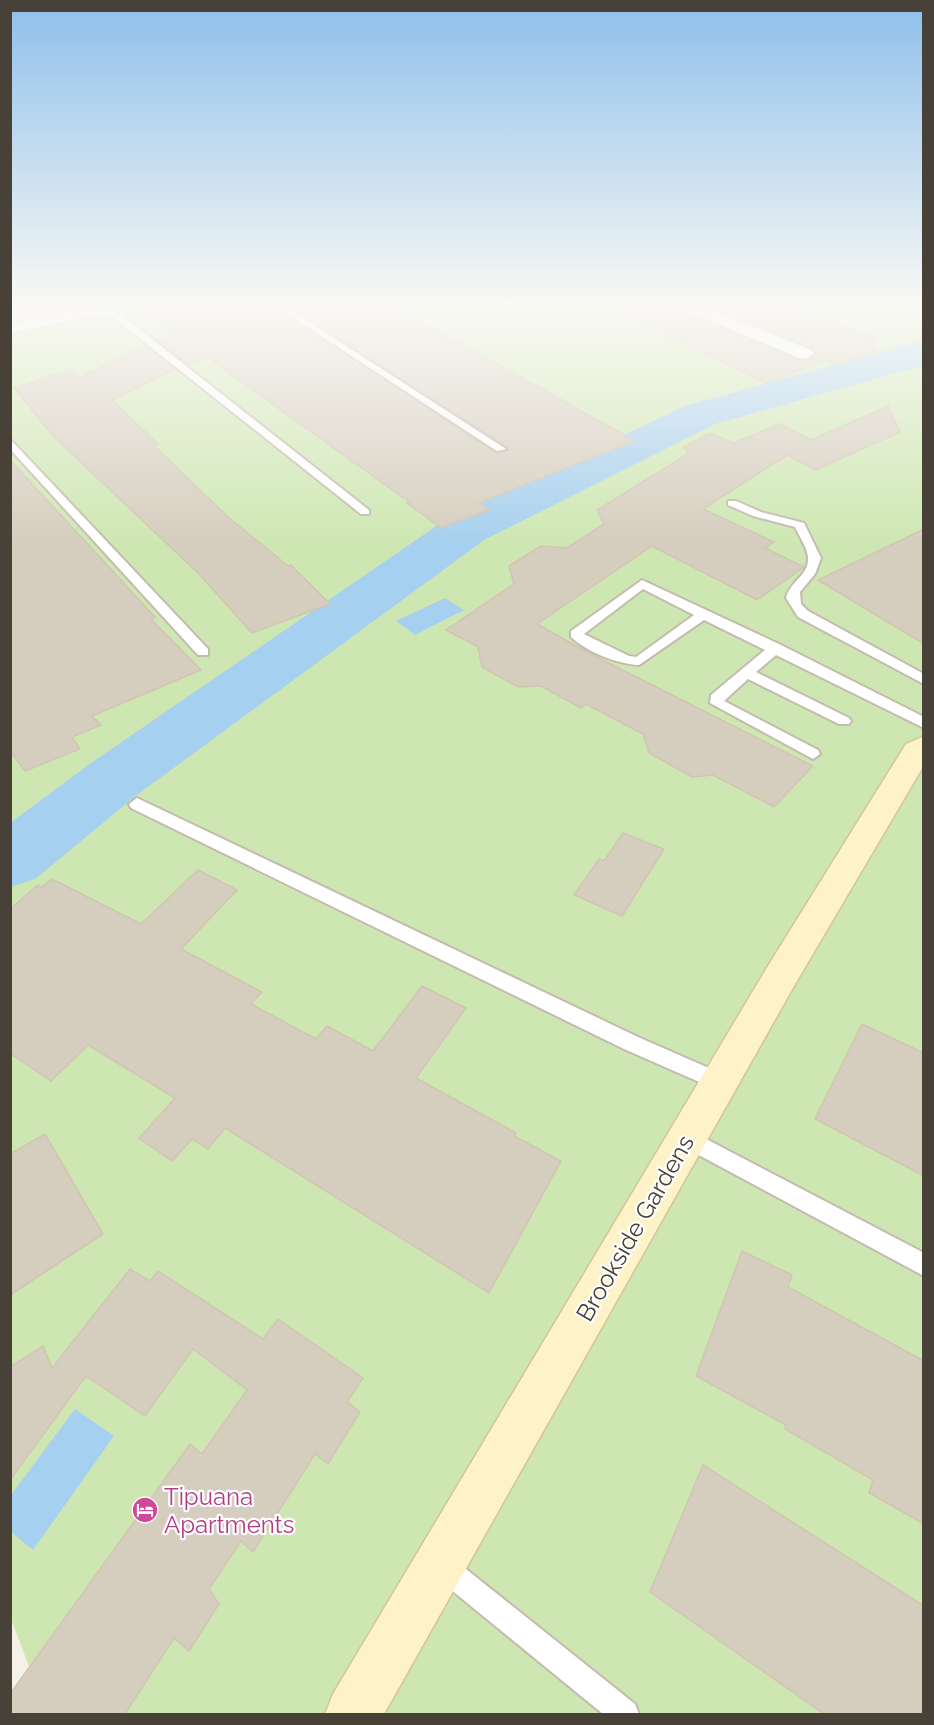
<svg xmlns="http://www.w3.org/2000/svg" width="934" height="1725" viewBox="0 0 934 1725" font-family="Raleway,sans-serif">
  <style>
    .green { fill: #cee7b2 }
    .water { fill: #a6d0ef }
    .lines { fill: none; stroke-linecap: round; stroke-linejoin: round }
    .river { fill: #a6d0ef; fill-rule: evenodd }
    .building { fill: #d5cdbe; stroke: #d0c5b1; stroke-width: 1.5 }
    .lane-casing { stroke: #c2bbae; stroke-width: 4 }
    .street-casing { stroke: #c2bbae; stroke-width: 2 }
    .secondary-casing { stroke: #d3c599; stroke-width: 3 }
    .lane { fill: #fff; fill-rule: evenodd }
    .street { fill: #fff; fill-rule: evenodd }
    .secondary { fill: #fef2c9; fill-rule: evenodd }
    .labels { text-anchor: middle; dominant-baseline: central; stroke-width: 4.5; stroke-linejoin: round; paint-order: stroke }
    .near-street-label { font-size: 24px; fill: #474137; stroke: #fff }
    .near-hotel-label { font-size: 24px; fill: #b23c85; stroke: #fff; text-anchor: start }
  </style>
  <rect width="100%" height="100%" fill="#f4f1e8"/>
  <polygon class="green" points="138,304 923,304 923,1714 47,1714 11,1619 11,332"/>
  <g class="water">
    <polygon points="445,598 464,610 415,635 396,621"/>
    <polygon points="75,1409 114,1436 33,1550 11,1532 11,1495"/>
  </g>
  <g class="lines">
    <polygon class="river" points="924,340 924,365 715,424 484,540 137,795 35,879 10,887 10,823 91,763 448,518 685,406"/>
  </g>
  <g class="building">
    <polygon points="137,304 270,304 496,453 508,450 507,447 285,304 390,304 635,441 479,503 489,510 441,528 407,503 409,502 207,357 187,364 158,341 171,335 133,308"/>
    <polygon points="601,304 676,304 679,310 798,360 806,361 816,354 812,348 704,304 785,304 877,339 868,342 876,346 871,348 878,351 836,366 826,360 766,383"/>
    <polygon points="146,346 175,369 112,400 158,444 153,445 228,517 288,566 291,565 330,604 252,633 199,574 54,437 14,388 72,369 80,377"/>
    <polygon points="888,406 900,432 816,470 787,455 703,509 774,542 765,548 804,567 757,600 652,546 537,624 587,652 813,766 774,807 713,775 692,777 649,753 643,734 586,704 581,708 541,686 518,687 482,667 478,647 446,630 514,584 509,566 541,546 567,548 604,524 597,510 688,454 684,447 709,433 734,443 779,424 811,440"/>
    <polygon points="10,460 155,617 151,619 201,670 92,716 101,725 72,737 80,749 25,771 10,751"/>
    <polygon points="924,529 924,644 818,580"/>
    <polygon points="623,833 664,849 622,916 574,895 599,859 604,861"/>
    <polygon points="198,870 237,890 181,949 262,992 251,1004 316,1039 327,1026 373,1051 422,986 466,1008 416,1078 516,1133 514,1136 561,1161 489,1293 225,1128 208,1149 192,1139 172,1161 139,1138 175,1098 88,1045 51,1081 10,1053 10,909 38,885 42,887 52,879 141,924"/>
    <polygon points="862,1024 924,1053 924,1176 815,1119"/>
    <polygon points="45,1134 103,1234 10,1295 10,1154"/>
    <polygon points="742,1251 792,1275 788,1287 924,1361 924,1524 869,1493 873,1480 785,1429 786,1425 696,1376"/>
    <polygon points="130,1269 150,1281 158,1271 263,1339 278,1319 363,1378 347,1402 360,1412 328,1464 315,1454 253,1552 241,1541 209,1589 219,1604 189,1651 174,1638 125,1714 10,1714 10,1694 190,1444 202,1454 247,1390 193,1349 145,1416 86,1376 10,1480 10,1367 43,1346 52,1368"/>
    <polygon points="703,1465 924,1606 924,1714 824,1714 650,1592"/>
  </g>
  <g class="lines">
    <g class="lane-casing">
      <g id="lane">
        <polygon points="272,304 281,304 506,449 497,451"/>
        <polygon points="104,306 110,306 369,510 369,514 361,514 104,310"/>
        <polygon points="10,439 208,649 208,655 198,655 10,449"/>
        <path d="M728,501H736L761,512L804,523L821,558L815,574L800,592L801,604L808,611L924,674V684L798,617L786,598C789,583 808,575 808,560C809,550 799,536 795,527L753,516L728,505Z"/>
        <path d="M642,580L781,645L924,717V728L776,655L756,672L849,718L851,721L849,724H839L748,679L724,701L818,750L820,754L813,759L710,703L711,695L765,650L704,620L639,665C617,664 587,652 571,637V631ZM643,589L694,615L636,657L629,656L584,634Z"/>
        <polygon points="137,798 638,1037 727,1076 730,1082 727,1088 720,1091 713,1088 624,1049 131,808 129,804"/>
        <polygon points="687,1129 924,1253 924,1276 680,1145 677,1138 680,1131"/>
        <polygon points="442,1553 451,1557 635,1704 639,1714 603,1714 433,1575 429,1566 433,1557"/>
      </g>
    </g>
    <g class="street-casing">
      <g id="street">
        <polygon points="105,304 135,304 127,309 10,333 10,323"/>
        <polygon points="678,304 699,304 811,350 814,354 805,359 799,358 680,308"/>
      </g>
    </g>
    <g class="secondary-casing">
      <polygon id="secondary" points="924,736 924,765 794,986 384,1714 325,1714 333,1694 768,966 906,744"/>
    </g>
    <use href="#lane" class="lane"/>
    <use href="#street" class="street"/>
    <use href="#secondary" class="secondary"/>
  </g>
  <linearGradient id="sky" x2="0" y2="1"><stop stop-color="#8dbfeb"/><stop offset="0.56" stop-color="#faf9f5"/><stop offset="1" stop-color="#faf9f5" stop-opacity="0"/></linearGradient>
  <rect width="934" height="545" fill="url(#sky)"/>
  <defs>
    <g id="hotel-disc" transform="scale(1.35)"><circle r="9.5" fill="#d1479c" stroke="#fff"/><path d="M-6-4.5h1.5V1H6V5H4.5V3h-9V5H-6ZM-4 0a1.8 1.8 0 1 1 3.6 0ZM.5 0V-2.5h3Q6-2.5 6 0Z" fill="#fff"/></g>
  </defs>
  <g fill-rule="evenodd">
    <use href="#hotel-disc" x="145" y="1510"/>
  </g>
  <g class="labels">
    <g class="near-street-label">
      <text transform="translate(635 1228) rotate(-60)">Brookside Gardens</text>
    </g>
    <g class="near-hotel-label">
      <text x="164" y="1496">Tipuana<tspan x="164" dy="28">Apartments</tspan></text>
    </g>
  </g>
  <rect width="934" height="1725" fill="none" stroke="#474137" stroke-width="24"/>
</svg>
